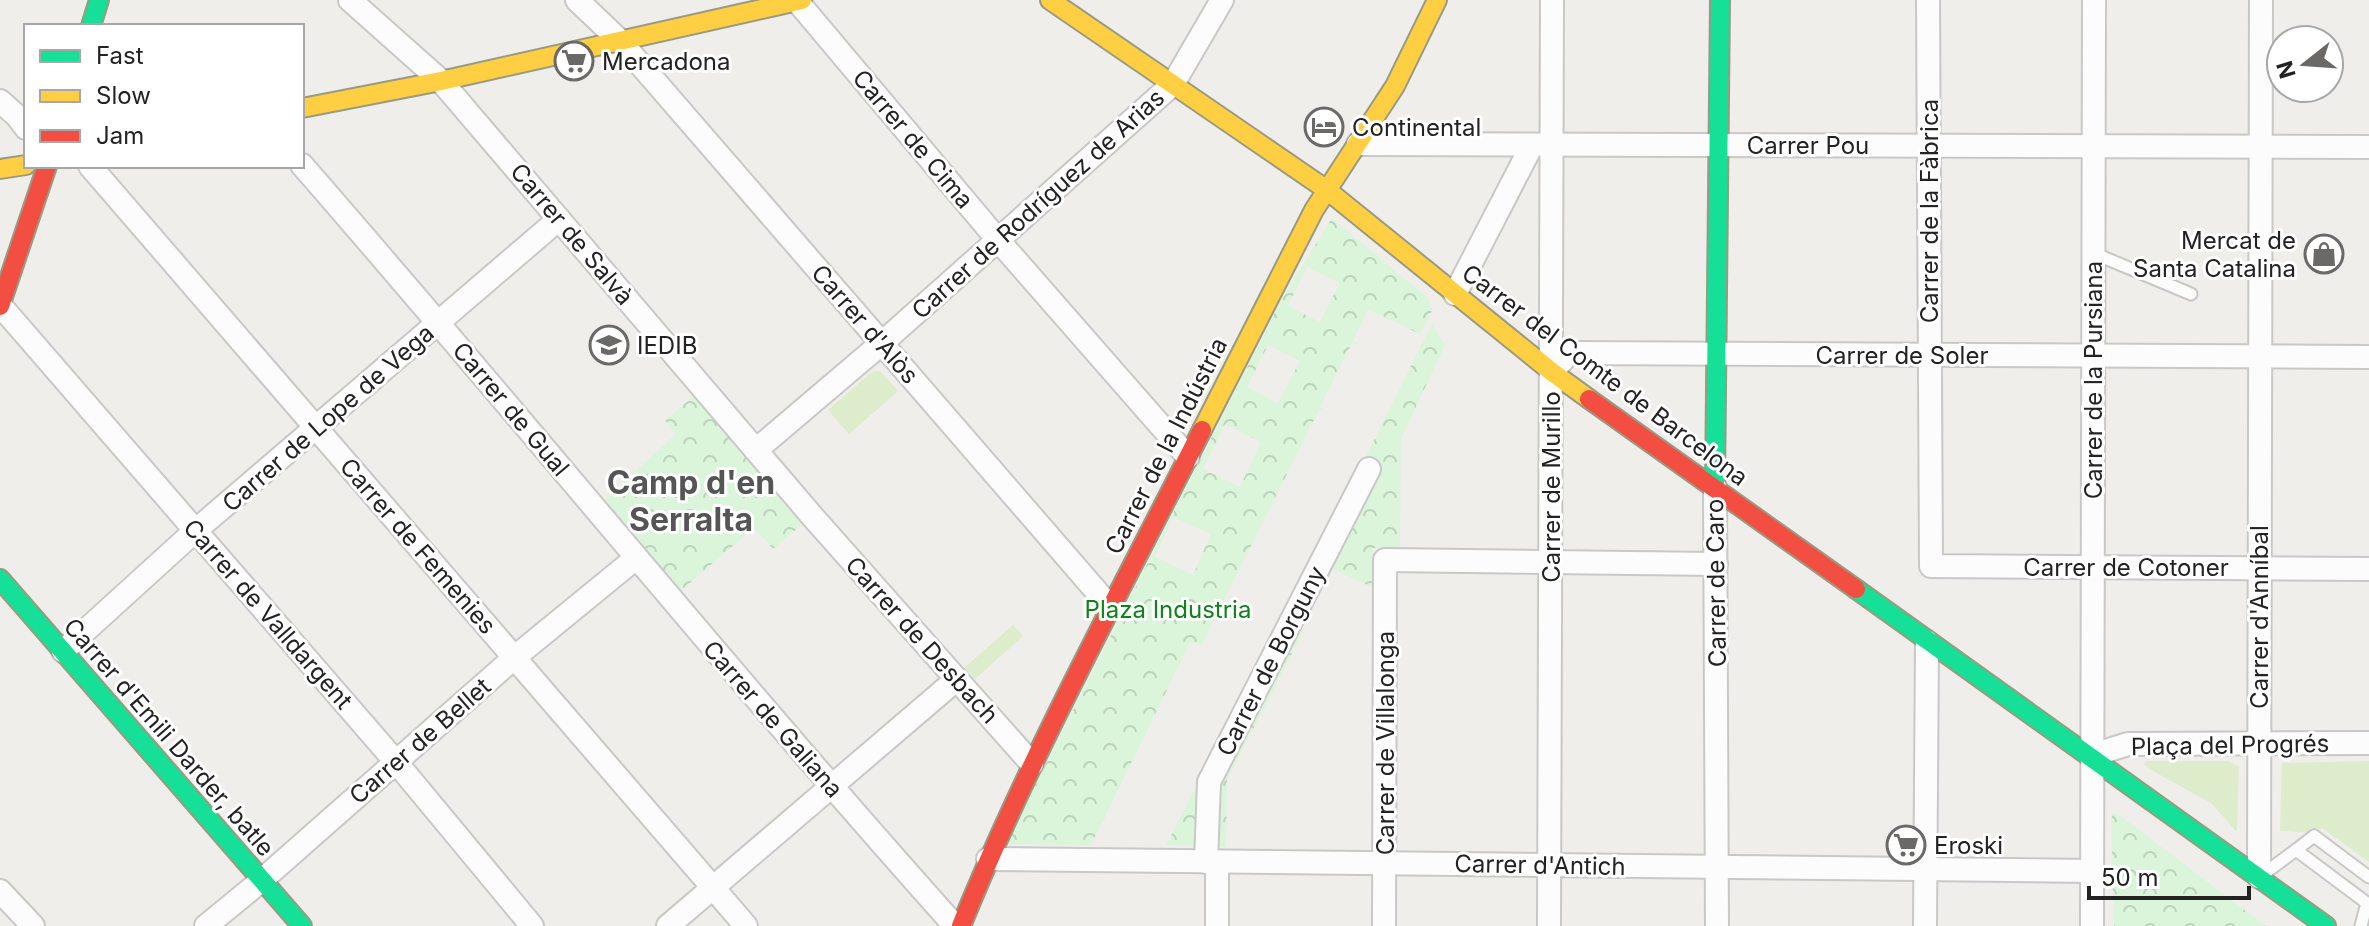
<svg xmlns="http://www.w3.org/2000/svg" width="2369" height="926" viewBox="0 0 2369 926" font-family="Inter,sans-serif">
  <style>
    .grass { fill: #ddeccb }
    .park { fill: url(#park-crowns); fill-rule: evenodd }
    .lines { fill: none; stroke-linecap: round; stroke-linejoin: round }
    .lane-casing { stroke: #c9c8c7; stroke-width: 15 }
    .street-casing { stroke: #c9c8c7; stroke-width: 26 }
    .fast-casing { stroke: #999a82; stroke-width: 22 }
    .slow-casing { stroke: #999a82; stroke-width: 22 }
    .jam-casing { stroke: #999a82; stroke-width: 22 }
    .lane { stroke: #fdfcfc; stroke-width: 11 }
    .street { stroke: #fdfcfc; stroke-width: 22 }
    .fast { stroke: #16e098; stroke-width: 18 }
    .slow { stroke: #ffcf43; stroke-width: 18 }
    .jam { stroke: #f24e42; stroke-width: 18 }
    .labels { text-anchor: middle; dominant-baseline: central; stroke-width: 6; stroke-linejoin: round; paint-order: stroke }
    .poi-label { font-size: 24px; fill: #222; stroke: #fff; text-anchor: start }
    .street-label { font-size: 24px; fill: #222; stroke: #fff }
    .park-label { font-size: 24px; fill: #0c8416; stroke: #fff }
    .district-label { font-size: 32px; font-weight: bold; fill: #555; stroke: #fff }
  </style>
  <defs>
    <pattern id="park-crowns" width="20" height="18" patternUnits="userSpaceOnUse" patternTransform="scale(2)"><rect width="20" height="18" fill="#daf5da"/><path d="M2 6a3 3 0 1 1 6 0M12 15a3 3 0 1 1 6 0" fill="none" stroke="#bbd2bb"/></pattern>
  </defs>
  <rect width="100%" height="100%" fill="#f0eeeb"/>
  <g class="grass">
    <polygon points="873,371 880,371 898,391 849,434 828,410"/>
    <polygon points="1013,625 1023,636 975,679 965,667"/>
    <polygon points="2146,761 2228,761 2239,767 2237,832 2211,803 2149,769 2144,764"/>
    <polygon points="2369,761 2369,862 2322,828 2318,833 2280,831 2282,763"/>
  </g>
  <g class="park">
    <path d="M1332,218L1428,298L1432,311L1420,334L1368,309L1353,341L1360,344L1352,343L1320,407L1327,411L1319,410L1202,644L1190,643L1091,845L1005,844L1282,299ZM1307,267L1340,283L1320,322L1288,306ZM1268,345L1300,361L1278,403L1247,387ZM1225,424L1261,442L1240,487L1203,469ZM1173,517L1211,534L1193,575L1155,557Z"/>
    <polygon points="1432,324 1445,345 1401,439 1400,547 1373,548 1372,587 1324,565 1300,626 1304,630 1227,780 1226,847 1166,845 1314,560"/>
    <polygon points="703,388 812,516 773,549 754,528 671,599 594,509 676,434 665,420"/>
    <polygon points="2114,813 2118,814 2266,926 2114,926 2111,818"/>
  </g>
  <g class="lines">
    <g class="lane-casing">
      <g id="lane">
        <polyline points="2093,253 2191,294"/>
        <polyline points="2296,850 2314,836 2369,877"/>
        <polyline points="2261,876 2296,850 2367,903 2361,926"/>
      </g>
    </g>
    <g class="street-casing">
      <g id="street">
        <polyline points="350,0 441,81 812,516 1032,764"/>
        <polyline points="577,0 620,41 1111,608"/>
        <polyline points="1928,0 1931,566 2369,569"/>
        <polyline points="797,1 998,240 1188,457"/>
        <polyline points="0,101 17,116 26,128"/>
        <polyline points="1358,144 2369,147"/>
        <path d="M302,165C522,417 732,677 955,926"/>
        <polyline points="90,166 746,926"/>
        <polyline points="1455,294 1532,145"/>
        <polyline points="0,305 396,762 532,926"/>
        <polyline points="1552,372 1569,353 2369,357"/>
        <polyline points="756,450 882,343 1173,84 1222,0"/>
        <polyline points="1715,487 1717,926"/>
        <polyline points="63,651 195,531 559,219"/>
        <polyline points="2092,759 2109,750 2128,744 2369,743"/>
        <polyline points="988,859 2092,871"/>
        <polyline points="1206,862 1209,782 1369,469"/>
        <polyline points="2259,877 2261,0"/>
        <polyline points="0,891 33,926"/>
        <polyline points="206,926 262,880 515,657 636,558"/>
        <polyline points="668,926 957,679"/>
        <polyline points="1217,926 1217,862"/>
        <polyline points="1384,926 1385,560 1716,564"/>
        <polyline points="1549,926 1552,0"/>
        <polyline points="1925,926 1927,642"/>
        <polyline points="2092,926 2094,0"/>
      </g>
    </g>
    <g class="fast-casing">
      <g id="fast">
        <polyline points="91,26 99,0"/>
        <polyline points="1715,487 1720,0"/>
        <polyline points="0,579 302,926"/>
        <polyline points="1856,589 2326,926"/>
      </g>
    </g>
    <g class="slow-casing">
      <g id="slow">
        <polyline points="1050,0 1327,190 1552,372 1589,399"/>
        <polyline points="302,108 441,81 802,0"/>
        <polyline points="0,169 26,165"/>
        <polyline points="1202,430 1314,210 1395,86 1437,0"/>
      </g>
    </g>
    <g class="jam-casing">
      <g id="jam">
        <polyline points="0,306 47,166"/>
        <polyline points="1589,399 1856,589"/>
        <path d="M961,926C1030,756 1119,594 1202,430"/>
      </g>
    </g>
    <use href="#lane" class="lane"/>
    <use href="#street" class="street"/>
    <use href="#fast" class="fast"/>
    <use href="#slow" class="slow"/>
    <use href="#jam" class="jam"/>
  </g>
  <defs>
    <g id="supermarket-ring" transform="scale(2)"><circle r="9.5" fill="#fff" stroke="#6a6968" stroke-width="1.5"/><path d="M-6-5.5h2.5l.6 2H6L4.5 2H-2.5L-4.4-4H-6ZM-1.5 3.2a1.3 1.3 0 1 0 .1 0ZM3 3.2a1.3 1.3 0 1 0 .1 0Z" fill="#6a6968"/></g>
    <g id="hotel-ring" transform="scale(2)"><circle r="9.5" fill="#fff" stroke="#6a6968" stroke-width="1.5"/><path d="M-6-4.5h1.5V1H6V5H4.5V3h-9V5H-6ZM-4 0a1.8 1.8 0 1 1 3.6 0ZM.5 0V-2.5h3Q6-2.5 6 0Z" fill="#6a6968"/></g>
    <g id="shop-ring" transform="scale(2)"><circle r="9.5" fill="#fff" stroke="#6a6968" stroke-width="1.5"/><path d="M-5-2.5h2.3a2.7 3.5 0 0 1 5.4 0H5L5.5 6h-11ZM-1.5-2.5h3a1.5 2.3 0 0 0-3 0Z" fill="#6a6968"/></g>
    <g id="university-ring" transform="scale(2)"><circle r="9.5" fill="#fff" stroke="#6a6968" stroke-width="1.5"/><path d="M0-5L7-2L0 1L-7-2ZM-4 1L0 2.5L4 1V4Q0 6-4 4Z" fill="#6a6968"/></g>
  </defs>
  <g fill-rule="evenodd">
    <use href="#supermarket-ring" x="574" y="61"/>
    <use href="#hotel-ring" x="1324" y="127"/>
    <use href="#shop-ring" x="2324" y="254"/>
    <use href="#university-ring" x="609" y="345"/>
    <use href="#supermarket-ring" x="1906" y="845"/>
  </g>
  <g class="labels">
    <g class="poi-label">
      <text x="602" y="61">Mercadona</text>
      <text x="1352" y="127">Continental</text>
      <text x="2296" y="240" text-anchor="end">Mercat de<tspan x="2296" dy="28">Santa Catalina</tspan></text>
      <text x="637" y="345">IEDIB</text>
      <text x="1934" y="845">Eroski</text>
    </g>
    <g class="street-label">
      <text transform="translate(913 139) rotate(50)">Carrer de Cima</text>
      <text x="1808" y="145">Carrer Pou</text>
      <text transform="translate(1038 204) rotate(-42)">Carrer de Rodríguez de Arias</text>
      <text transform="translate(1929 211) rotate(-90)">Carrer de la Fàbrica</text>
      <text transform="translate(572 234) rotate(50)">Carrer de Salvà</text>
      <text transform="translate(865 324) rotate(49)">Carrer d'Alòs</text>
      <text x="1902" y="355">Carrer de Soler</text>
      <text transform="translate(1605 375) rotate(37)">Carrer del Comte de Barcelona</text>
      <text transform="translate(2093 380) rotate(-90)">Carrer de la Pursiana</text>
      <text transform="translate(511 409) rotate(50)">Carrer de Gual</text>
      <text transform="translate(328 418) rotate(-41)">Carrer de Lope de Vega</text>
      <text transform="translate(1166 446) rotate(-63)">Carrer de la Indústria</text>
      <text transform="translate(1551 487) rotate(-90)">Carrer de Murillo</text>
      <text transform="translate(418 546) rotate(49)">Carrer de Femenies</text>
      <text x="2126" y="567">Carrer de Cotoner</text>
      <text transform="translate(1716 583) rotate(-91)">Carrer de Caro</text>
      <text transform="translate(268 614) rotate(49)">Carrer de Valldargent</text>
      <text transform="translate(2259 617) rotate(-90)">Carrer d'Anníbal</text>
      <text transform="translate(922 640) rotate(48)">Carrer de Desbach</text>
      <text transform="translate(1271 661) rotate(-63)">Carrer de Borguny</text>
      <text transform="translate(773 719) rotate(49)">Carrer de Galiana</text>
      <text transform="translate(169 737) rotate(49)">Carrer d'Emili Darder, batle</text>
      <text transform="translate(420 741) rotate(-41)">Carrer de Bellet</text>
      <text transform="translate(1385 743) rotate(-90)">Carrer de Villalonga</text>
      <text transform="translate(2230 745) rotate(-1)">Plaça del Progrés</text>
      <text transform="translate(1540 865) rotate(1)">Carrer d'Antich</text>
    </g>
    <g class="park-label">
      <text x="1168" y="609">Plaza Industria</text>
    </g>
    <g class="district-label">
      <text x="691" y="482">Camp d'en<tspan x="691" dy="37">Serralta</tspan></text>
    </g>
  </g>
  <rect x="24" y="24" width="280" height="144" fill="#ffffff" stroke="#a7a7a7" stroke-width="2"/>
  <rect x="40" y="50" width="40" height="12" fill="#16e098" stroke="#a7a7a7" stroke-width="2"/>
  <text x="96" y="64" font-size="24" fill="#222222">Fast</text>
  <rect x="40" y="90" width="40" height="12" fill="#ffcf43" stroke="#a7a7a7" stroke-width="2"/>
  <text x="96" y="104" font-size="24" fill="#222222">Slow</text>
  <rect x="40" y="130" width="40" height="12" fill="#f24e42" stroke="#a7a7a7" stroke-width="2"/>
  <text x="96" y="144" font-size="24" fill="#222222">Jam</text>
  <g transform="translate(2305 64) rotate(253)"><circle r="38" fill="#ffffff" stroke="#a7a7a7" stroke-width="2"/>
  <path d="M0-6L14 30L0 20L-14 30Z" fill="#6a6968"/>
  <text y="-12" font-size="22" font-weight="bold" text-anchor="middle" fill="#222222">N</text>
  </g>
  <path d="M2089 886v12h160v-12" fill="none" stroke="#222222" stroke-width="4"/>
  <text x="2101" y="886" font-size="24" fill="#222222" stroke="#ffffff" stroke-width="6" paint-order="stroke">50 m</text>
</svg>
